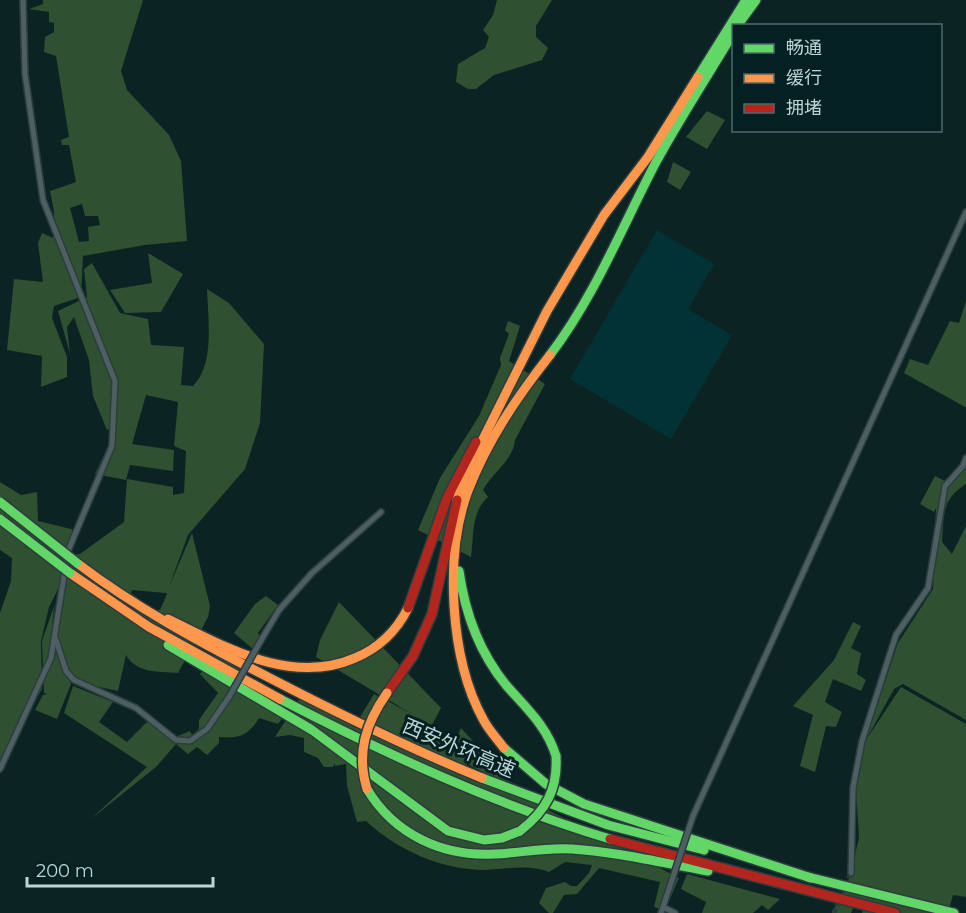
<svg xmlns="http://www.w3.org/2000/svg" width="966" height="913" viewBox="0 0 966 913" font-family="Montserrat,'Noto Sans SC',sans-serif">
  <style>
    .built { fill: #023235 }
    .green { fill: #2f5031; fill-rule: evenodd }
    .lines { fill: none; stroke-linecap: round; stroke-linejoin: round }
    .street-tunnel { stroke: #273e3f; stroke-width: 5; stroke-dasharray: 5 2.5; stroke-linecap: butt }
    .street-casing { stroke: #2d3d3f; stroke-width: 8 }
    .fast-casing { stroke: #2d3d3f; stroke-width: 12 }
    .slow-casing { stroke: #2d3d3f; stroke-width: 12 }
    .jam-casing { stroke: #2d3d3f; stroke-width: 12 }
    .street { stroke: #4d5f61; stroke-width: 5 }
    .fast { stroke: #63d668; stroke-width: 9 }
    .slow { stroke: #ff974d; stroke-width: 9 }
    .jam { stroke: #b3261e; stroke-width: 9 }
    .street-bridge-casing { stroke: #2d3d3f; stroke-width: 8; stroke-linecap: butt }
    .fast-bridge-casing { stroke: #2d3d3f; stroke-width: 12; stroke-linecap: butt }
    .slow-bridge-casing { stroke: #2d3d3f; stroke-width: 12; stroke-linecap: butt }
    .street-bridge { stroke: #4d5f61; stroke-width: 5 }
    .fast-bridge { stroke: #63d668; stroke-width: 9 }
    .slow-bridge { stroke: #ff974d; stroke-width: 9 }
    .labels { text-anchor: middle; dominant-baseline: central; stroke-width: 6; stroke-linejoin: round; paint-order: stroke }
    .street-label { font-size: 20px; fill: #bdd7d9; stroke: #052022 }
  </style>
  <rect width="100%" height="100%" fill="#0c2324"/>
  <polygon class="built" points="657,230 714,264 688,309 732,335 671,439 570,379"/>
  <g class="green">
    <path d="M43,0H143L121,71L127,90L169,135L181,161L187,241L145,245L83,256L81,297L54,306L52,318L67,357V377L41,387L42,356L7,350L14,279L43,282L38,243L42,233L53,238L54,211L50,191L76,182L69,145H62L61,140L69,137L56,56L44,52L45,37L54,32V23L49,22V12L29,9L43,4ZM82,204L85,216H98L100,225L88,227L89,241L79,242L70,208Z"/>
    <polygon points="497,0 552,0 536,26 536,37 548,48 542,60 494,75 476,89 468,89 456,82 458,64 485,48 489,37 483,30 493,15"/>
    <polygon points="707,111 725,120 707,149 686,137"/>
    <polygon points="673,162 691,172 680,190 667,182"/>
    <polygon points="148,253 183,274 161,312 125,313 110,290 152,283"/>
    <path d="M92,263L120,313L148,319L151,345L184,347L181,385L193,386C215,364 208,318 207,289L229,303L264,344L260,423L245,469L188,535L169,587L192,533L210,606L208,617L178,673C158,671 137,674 126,655L118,691L85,684L69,675L55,642L58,589L49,607L41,641L42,689L8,747L0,768V613L11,581L12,558L0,550V482L21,495L37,492L38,521L75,530L66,548L67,556L80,554L124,522L127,479L173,487V495L184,493L186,451L174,446L178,402L146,395L132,444L174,450L173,471L130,465L126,480L95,474L114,434L116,425L107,430L93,396L89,360L74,317L67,327L70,354L58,311L87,297L84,269ZM132,590L166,593L167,594L160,610L127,608Z"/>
    <polygon points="966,301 966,407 965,407 904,373 910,359 928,365 950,321 959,323"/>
    <path d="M508,321L520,326L509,361L545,384L515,440C514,459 492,473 483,490L488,497C471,512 474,535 471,557L418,530L440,478L479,416L501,365L500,358L509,334L505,330Z"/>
    <path d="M966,462V484C941,500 944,515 942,542L952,554L966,526V720L903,684L894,689L866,740L901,687L966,724V897L953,895L948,913H862L865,906L856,901L851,913H832L848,882L859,838L856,788L864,745L898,643L933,589L936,508L934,512L920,504L935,476L947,482Z"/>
    <polygon points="266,596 278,605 258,633 262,638 255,642 258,646 254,650 234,633 255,604"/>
    <path d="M339,602L441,708L432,725L456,739L461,728L518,790L469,765L470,753L466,767L679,878L665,910L654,907L660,882L599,868L577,894L564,895L553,913H549L539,903L546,888L565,882L571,886H577L589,873L592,865L565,862L549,872C529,864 507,869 485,870C442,870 397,850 366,821L357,822L347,786L346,764L335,766V763L333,767H324L318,758L304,752V738L290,735L275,737L302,695L354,727L374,694L412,714L316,657L320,640Z"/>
    <polygon points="54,606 51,643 71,684 57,719 35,710 43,695 47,694 44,693 42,641"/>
    <polygon points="853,622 861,626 851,648 861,653 857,674 866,680 861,691 833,679 825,702 842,712 836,727 826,726 815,772 800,766 813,715 793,706 834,660"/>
    <path d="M226,643L246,661L235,675L284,716L278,724L259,718C249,735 239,739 219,737V743L207,755L197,747L188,754L176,744L156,767L91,819L147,767L64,713L73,686L113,702L99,722L127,742L148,721L174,743L173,738L190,731L192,735L199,729V720L218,693L200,674Z"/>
    <polygon points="687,874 780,899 768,910 762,905 753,913 702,913 706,902 681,889"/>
  </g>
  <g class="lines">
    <polyline class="street-tunnel" points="834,913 851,873"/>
    <g class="street-casing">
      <g id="street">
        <polyline points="55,637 66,671 74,680 136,708 176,740 190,741 207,729 229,697"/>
        <polyline points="260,642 279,610 312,573 381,512"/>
        <polyline points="0,769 51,658 68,551 112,446 115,381 43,200 25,74 23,0"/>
        <polyline points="693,816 966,212"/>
        <polyline points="851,873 853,788 862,741 896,635 928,588 945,486 963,466 966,458"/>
        <polyline points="663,907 675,913"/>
        <polyline points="661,913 670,886"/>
      </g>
    </g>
    <g class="fast-casing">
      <g id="fast">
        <polyline points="737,26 756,0"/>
        <polyline points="698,77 746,0"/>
        <path d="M550,355C595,296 622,227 656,162C680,118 708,75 734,32"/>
        <path d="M459,571C465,613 479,652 506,685C526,708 547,726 556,756"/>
        <polyline points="168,645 312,730 448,831 484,840 502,838 520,831"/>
        <path d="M280,699C386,754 496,805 610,839"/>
        <polyline points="504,748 546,784 584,804 811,878"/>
        <polyline points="482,778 608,825 704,850"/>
        <path d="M367,789C394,834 442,857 495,854C521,853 546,847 572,849C618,852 663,863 708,871"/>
        <polyline points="808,877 954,913"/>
      </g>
    </g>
    <g class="slow-casing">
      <g id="slow">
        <polyline points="457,500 465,475 547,311 604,215 648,157 698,77"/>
        <path d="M77,563C135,607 199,642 264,675C335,712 408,748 482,778"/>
        <polyline points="70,573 149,627 280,699"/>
        <path d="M168,619C226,647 290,686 355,658C379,648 397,630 408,608"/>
        <path d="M504,748C497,739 488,729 483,719C450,659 444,555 468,491C487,441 517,397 550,355"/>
      </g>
    </g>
    <g class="jam-casing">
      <g id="jam">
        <polyline points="408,608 447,498 476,442"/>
        <polyline points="387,693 413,656 432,614 457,500"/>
        <polyline points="610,839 895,913"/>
      </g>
    </g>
    <use href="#street" class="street"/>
    <use href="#fast" class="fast"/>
    <use href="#slow" class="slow"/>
    <use href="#jam" class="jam"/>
    <g class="street-bridge-casing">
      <g id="street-bridge">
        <polyline points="229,697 260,642"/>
        <polyline points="670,886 693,816"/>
      </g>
    </g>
    <g class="fast-bridge-casing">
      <g id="fast-bridge">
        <polyline points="0,502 77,563"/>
        <polyline points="0,519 70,573"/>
        <path d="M520,831C546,811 558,789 556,756"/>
      </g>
    </g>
    <g class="slow-bridge-casing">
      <path id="slow-bridge" d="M367,789C356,753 366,723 387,693"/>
    </g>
    <use href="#street-bridge" class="street-bridge"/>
    <use href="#fast-bridge" class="fast-bridge"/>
    <use href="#slow-bridge" class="slow-bridge"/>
  </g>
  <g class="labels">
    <g class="street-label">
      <text transform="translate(459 748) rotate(23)">西安外环高速</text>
    </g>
  </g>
  <rect x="732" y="24" width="210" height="108" fill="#052022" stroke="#4f696b" stroke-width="1.5"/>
  <rect x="744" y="44" width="30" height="9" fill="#63d668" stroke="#4f696b" stroke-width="1.5"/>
  <text x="786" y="54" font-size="18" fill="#bdd7d9">畅通</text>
  <rect x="744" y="74" width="30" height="9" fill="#ff974d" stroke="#4f696b" stroke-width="1.5"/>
  <text x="786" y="84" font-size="18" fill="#bdd7d9">缓行</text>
  <rect x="744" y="104" width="30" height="9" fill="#b3261e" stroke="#4f696b" stroke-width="1.5"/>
  <text x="786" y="114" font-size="18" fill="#bdd7d9">拥堵</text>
  <path d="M27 877v9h186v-9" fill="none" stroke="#bdd7d9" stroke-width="3"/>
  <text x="36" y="877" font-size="18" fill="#bdd7d9" stroke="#052022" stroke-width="4.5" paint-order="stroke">200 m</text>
</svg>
